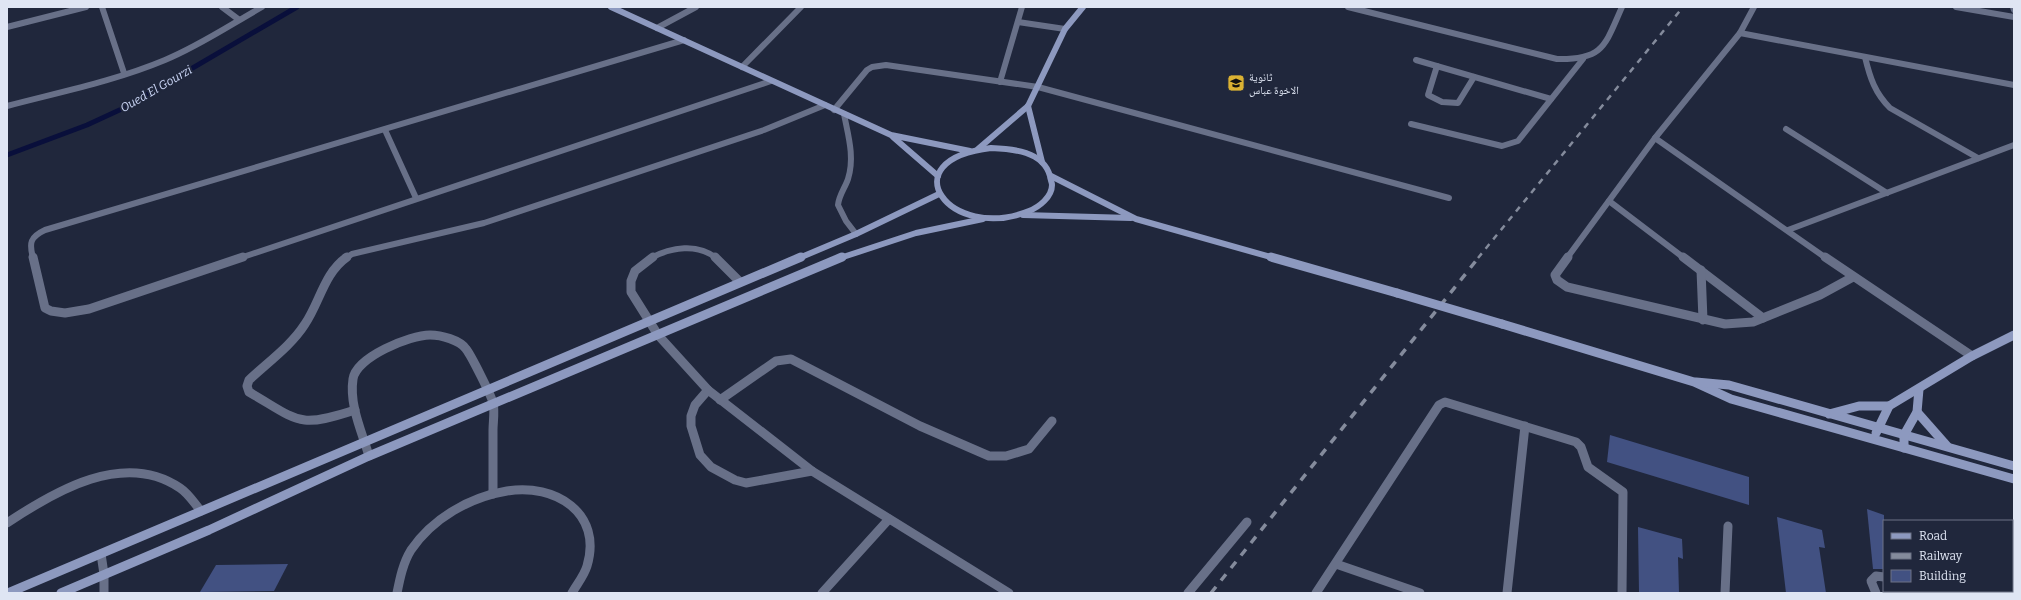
<svg xmlns="http://www.w3.org/2000/svg" width="2021" height="600" viewBox="0 0 2021 600" font-family="Bitter,'Noto Naskh Arabic',serif">
  <style>
    .lines { fill: none; stroke-linecap: round; stroke-linejoin: round }
    .stream { stroke: #090f3b; stroke-width: 5 }
    .building { fill: #425182 }
    .street-far1 { stroke: #687088; stroke-width: 6 }
    .street { stroke: #687088; stroke-width: 9 }
    .secondary-far1 { stroke: #8d99bf; stroke-width: 6 }
    .secondary { stroke: #8d99bf; stroke-width: 9 }
    .rail-far1 { stroke: #848b9c; stroke-width: 2.5; stroke-dasharray: 6 6; stroke-linecap: butt }
    .rail { stroke: #848b9c; stroke-width: 3.5; stroke-dasharray: 8 8; stroke-linecap: butt }
    .secondary-bridge { stroke: #8d99bf; stroke-width: 9 }
    .labels { text-anchor: middle; dominant-baseline: central; stroke-width: 4; stroke-linejoin: round; paint-order: stroke }
    .poi-label { font-size: 11px; fill: #dfe5f3; stroke: #20273c; text-anchor: start }
    .water-label { font-size: 12px; font-style: italic; fill: #cdd8f8; stroke: #20273c }
  </style>
  <rect width="100%" height="100%" fill="#20273c"/>
  <g class="lines">
    <polyline class="stream" points="7,155 87,125 126,107 297,7"/>
  </g>
  <g class="building">
    <polygon points="1610,435 1749,477 1749,505 1607,462"/>
    <polygon points="1867,509 1884,515 1884,569 1873,569"/>
    <polygon points="1777,517 1822,530 1825,548 1819,547 1826,593 1786,593"/>
    <polygon points="1638,527 1682,539 1683,559 1678,557 1679,593 1639,593"/>
    <polygon points="288,564 274,591 200,592 216,565"/>
  </g>
  <g class="lines">
    <g class="street-far1">
      <polyline points="102,7 124,73"/>
      <polyline points="222,7 238,19"/>
      <path d="M1348,7L1557,59C1604,60 1605,45 1622,7"/>
      <polyline points="1956,7 2014,17"/>
      <polyline points="2013,7 2014,10"/>
      <polyline points="1018,22 1065,29"/>
      <polyline points="7,27 86,7"/>
      <polyline points="657,28 696,7"/>
      <polyline points="1740,33 2014,85"/>
      <path d="M1865,57C1870,78 1875,93 1890,108L1978,158"/>
      <polyline points="1416,60 1551,99"/>
      <polyline points="1437,66 1428,95 1442,102 1458,103 1474,77"/>
      <polyline points="742,67 801,7"/>
      <polyline points="1000,82 1022,7"/>
      <path d="M7,106C60,92 115,81 165,60C199,46 230,25 262,7"/>
      <polyline points="834,110 867,70 872,67 886,65 1038,87 1449,198"/>
      <path d="M844,114C848,135 855,157 848,179C845,188 839,195 838,205L846,221L856,234"/>
      <polyline points="1411,124 1502,146 1518,141 1583,59"/>
      <polyline points="1786,129 1887,193"/>
      <polyline points="385,130 416,198"/>
      <polyline points="1655,138 1826,258"/>
      <polyline points="1609,201 1684,258"/>
      <polyline points="1788,230 2014,145"/>
      <path d="M33,258C29,243 30,237 45,230L684,40"/>
      <polyline points="240,258 771,81"/>
      <polyline points="346,258 352,254 484,223 764,130 825,105"/>
      <path d="M651,258C671,247 698,243 716,258"/>
      <polyline points="1567,258 1655,138 1740,33 1754,7"/>
    </g>
    <g class="street">
      <polyline points="33,257 45,308 51,311 65,313 89,309 243,257"/>
      <path d="M347,257C324,273 320,302 305,324C291,346 268,362 249,380L247,386L249,392C299,421 297,429 355,410"/>
      <polyline points="653,257 635,271 631,281 631,292 658,335 708,390 812,471 1009,593"/>
      <polyline points="715,257 740,282"/>
      <polyline points="1568,257 1555,275 1557,280 1567,287 1725,324 1753,322 1820,295 1853,277"/>
      <polyline points="1683,257 1763,318"/>
      <polyline points="1825,257 1972,356"/>
      <polyline points="1701,270 1703,320"/>
      <polyline points="708,390 695,405 691,416 691,426 700,455 711,467 735,480 746,483 812,471"/>
      <polyline points="720,400 776,361 791,359 920,426 989,456 1006,456 1029,449 1052,421"/>
      <path d="M369,456C362,432 349,405 353,379C356,357 410,335 430,335C441,335 460,340 466,349C471,355 492,397 493,403C495,411 493,422 493,430C493,452 493,473 493,494"/>
      <path d="M7,523C55,491 124,450 180,488C189,494 194,503 201,511"/>
      <polyline points="101,554 104,574 104,593"/>
      <polyline points="1336,564 1420,593"/>
      <polyline points="1931,591 1937,593"/>
      <path d="M397,593C400,578 403,563 411,550C433,518 470,497 507,491C555,483 603,513 587,566C584,576 577,584 572,593"/>
      <polyline points="822,593 889,519"/>
      <polyline points="1188,593 1247,522"/>
      <polyline points="1316,593 1439,405 1445,402 1576,442 1581,447 1588,467 1623,492 1622,593"/>
      <polyline points="1507,593 1525,426"/>
      <polyline points="1725,593 1728,526"/>
      <polyline points="1876,593 1871,581 1876,576 1884,577"/>
    </g>
    <g class="secondary-far1">
      <polyline points="611,7 891,135 970,151"/>
      <polyline points="1028,106 1042,162"/>
      <polyline points="893,137 938,176"/>
      <path d="M991,148C1013,149 1043,151 1050,176C1050,179 1052,182 1052,185C1052,197 1039,207 1029,211C949,243 889,160 991,148Z"/>
      <polyline points="978,149 1028,106 1065,29 1083,7"/>
      <polyline points="1051,176 1136,219 1274,258"/>
      <polyline points="1023,215 1131,218"/>
      <polyline points="799,258 856,234 939,194"/>
      <polyline points="840,258 916,233 983,219"/>
    </g>
    <g class="secondary">
      <polyline points="1271,257 1397,293"/>
      <polyline points="1502,324 1694,382 1731,399 2014,479"/>
      <polyline points="1696,382 1729,385 2014,466"/>
      <polyline points="1917,412 1947,446"/>
      <polyline points="1829,414 1859,406 1889,406"/>
      <polyline points="1876,433 1889,406 1972,356 2014,335"/>
      <polyline points="1904,448 1904,435 1917,412 1919,389"/>
      <polyline points="8,593 801,257"/>
      <polyline points="61,593 209,530 369,456 842,257"/>
    </g>
    <polyline class="rail-far1" points="1478,258 1683,7"/>
    <polyline class="rail" points="1211,593 1479,257"/>
    <polyline class="secondary-bridge" points="1397,293 1502,324"/>
  </g>
  <defs>
    <g id="school-square" transform="scale(0.9)"><rect x="-9" y="-9" width="18" height="18" rx="4" fill="#dbb233" stroke="#20273c"/><path d="M0-5L7-2L0 1L-7-2ZM-4 1L0 2.5L4 1V4Q0 6-4 4Z" fill="#111"/></g>
  </defs>
  <g fill-rule="evenodd">
    <use href="#school-square" x="1236" y="83"/>
  </g>
  <g class="labels">
    <g class="poi-label">
      <text x="1249" y="77">ثانوية<tspan x="1249" dy="13">الاخوة عباس</tspan></text>
    </g>
    <g class="water-label">
      <text transform="translate(156 89) rotate(-30)">Oued El Gourzi</text>
    </g>
  </g>
  <rect width="2021" height="600" fill="none" stroke="#dfe5f3" stroke-width="16"/>
  <rect x="1883" y="520" width="130" height="72" fill="#20273c" stroke="#6c7385"/>
  <rect x="1891" y="533" width="20" height="6" fill="#8d99bf" stroke="#6c7385"/>
  <text x="1919" y="540" font-size="12" fill="#dfe5f3">Road</text>
  <rect x="1891" y="553" width="20" height="6" fill="#848b9c" stroke="#6c7385"/>
  <text x="1919" y="560" font-size="12" fill="#dfe5f3">Railway</text>
  <rect x="1891" y="570" width="20" height="12" fill="#425182" stroke="#6c7385"/>
  <text x="1919" y="580" font-size="12" fill="#dfe5f3">Building</text>
</svg>
